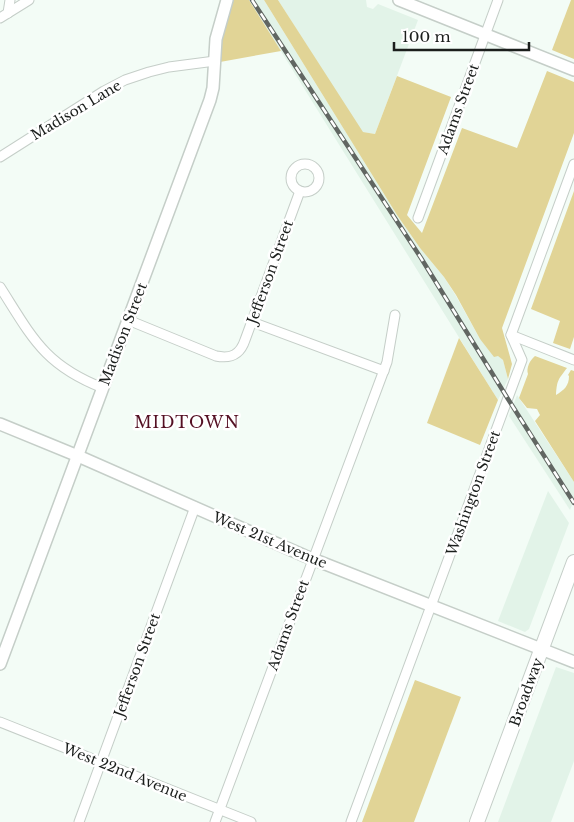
<svg xmlns="http://www.w3.org/2000/svg" width="574" height="822" viewBox="0 0 574 822" font-family="'Libre Baskerville',serif">
  <style>
    .built { fill: #e2f3e8 }
    .green { fill: #e1d496 }
    .lines { fill: none; stroke-linecap: round; stroke-linejoin: round }
    .minor-casing { stroke: #c5cec8; stroke-width: 11 }
    .tertiary-casing { stroke: #c5cec8; stroke-width: 14 }
    .primary-casing { stroke: #c5cec8; stroke-width: 16 }
    .minor { stroke: #fff; stroke-width: 9 }
    .tertiary { stroke: #fff; stroke-width: 11 }
    .primary { stroke: #fff; stroke-width: 14 }
    .rail-casing { stroke: #616662; stroke-width: 4.5 }
    .rail { stroke: #fff; stroke-width: 2.5; stroke-dasharray: 8; stroke-linecap: butt }
    .labels { text-anchor: middle; dominant-baseline: central; stroke-width: 5; stroke-linejoin: round; paint-order: stroke }
    .street-label { font-size: 14px; fill: #1b1e1c; stroke: #fff }
    .quarter-label { font-size: 16px; letter-spacing: 1px; fill: #541023; stroke: #fff }
  </style>
  <rect width="100%" height="100%" fill="#f3fcf6"/>
  <g class="built">
    <polygon points="249,0 264,0 397,215 420,248 444,277 456,296 480,339 503,360 508,379 498,400"/>
    <polygon points="278,0 366,0 367,7 373,9 378,4 418,20 375,134 362,132"/>
    <polygon points="517,395 574,482 574,500 570,510 509,416"/>
    <polygon points="548,491 569,523 529,629 525,632 498,621"/>
    <polygon points="556,667 574,673 574,761 551,822 498,822"/>
  </g>
  <g class="green">
    <polygon points="232,0 249,0 281,51 220,62 221,37"/>
    <polygon points="264,0 278,0 363,132 375,134 397,76 451,97 407,215 422,233 462,128 517,148 547,71 574,82 574,133 502,328 512,364 508,379 503,360 498,356 494,357 480,339 456,295 444,277 420,248 397,215"/>
    <polygon points="571,0 574,0 574,59 552,50"/>
    <polygon points="574,191 574,337 570,349 553,343 560,321 531,309"/>
    <polygon points="459,338 498,400 480,445 427,423"/>
    <path d="M535,356L567,368C558,380 557,380 556,395C564,390 569,386 569,376L568,375L571,370L574,371V482L535,421L540,415L537,409L527,408L519,398L528,374C526,368 530,360 535,356Z"/>
    <polygon points="415,680 461,697 414,822 362,822"/>
  </g>
  <g class="lines">
    <g class="minor-casing">
      <g id="minor">
        <polyline points="8,13 10,0"/>
        <polyline points="0,18 29,0"/>
        <polyline points="0,157 104,91 125,80 149,72 169,67 215,61"/>
        <circle cx="305" cy="178" r="14"/>
        <polyline points="418,218 498,0"/>
        <path d="M0,287C32,337 44,365 103,388"/>
        <path d="M128,320L216,356C231,359 240,355 245,340L300,191"/>
        <polyline points="252,322 384,371"/>
        <polyline points="511,335 574,360"/>
        <polyline points="0,722 251,822"/>
        <polyline points="79,822 195,507"/>
        <polyline points="215,822 387,362 395,315"/>
        <polyline points="351,822 522,360 511,335 574,164"/>
      </g>
    </g>
    <g class="tertiary-casing">
      <g id="tertiary">
        <polyline points="399,0 574,70"/>
        <polyline points="0,424 78,456 305,556 574,662"/>
        <polyline points="0,664 210,100 213,88 216,39 227,0"/>
      </g>
    </g>
    <g class="primary-casing">
      <polyline id="primary" points="477,822 574,562"/>
    </g>
    <use href="#minor" class="minor"/>
    <use href="#tertiary" class="tertiary"/>
    <use href="#primary" class="primary"/>
    <g class="rail-casing">
      <polyline id="rail" points="252,0 421,258 508,399 574,503"/>
    </g>
    <use href="#rail" class="rail"/>
  </g>
  <g class="labels">
    <g class="street-label">
      <text transform="translate(458 109) rotate(-70)">Adams Street</text>
      <text transform="translate(76 110) rotate(-31)">Madison Lane</text>
      <text transform="translate(270 272) rotate(-70)">Jefferson Street</text>
      <text transform="translate(123 334) rotate(-69)">Madison Street</text>
      <text transform="translate(473 493) rotate(-70)">Washington Street</text>
      <text transform="translate(270 540) rotate(23)">West 21st Avenue</text>
      <text transform="translate(288 625) rotate(-70)">Adams Street</text>
      <text transform="translate(137 665) rotate(-70)">Jefferson Street</text>
      <text transform="translate(526 692) rotate(-70)">Broadway</text>
      <text transform="translate(125 772) rotate(22)">West 22nd Avenue</text>
    </g>
    <g class="quarter-label">
      <text x="187" y="422">MIDTOWN</text>
    </g>
  </g>
  <path d="M394 42v8h135v-8" fill="none" stroke="#1b1e1c" stroke-width="2.5"/>
  <text x="402" y="42" font-size="15" fill="#1b1e1c" stroke="#ffffff" stroke-width="4" paint-order="stroke">100 m</text>
</svg>
